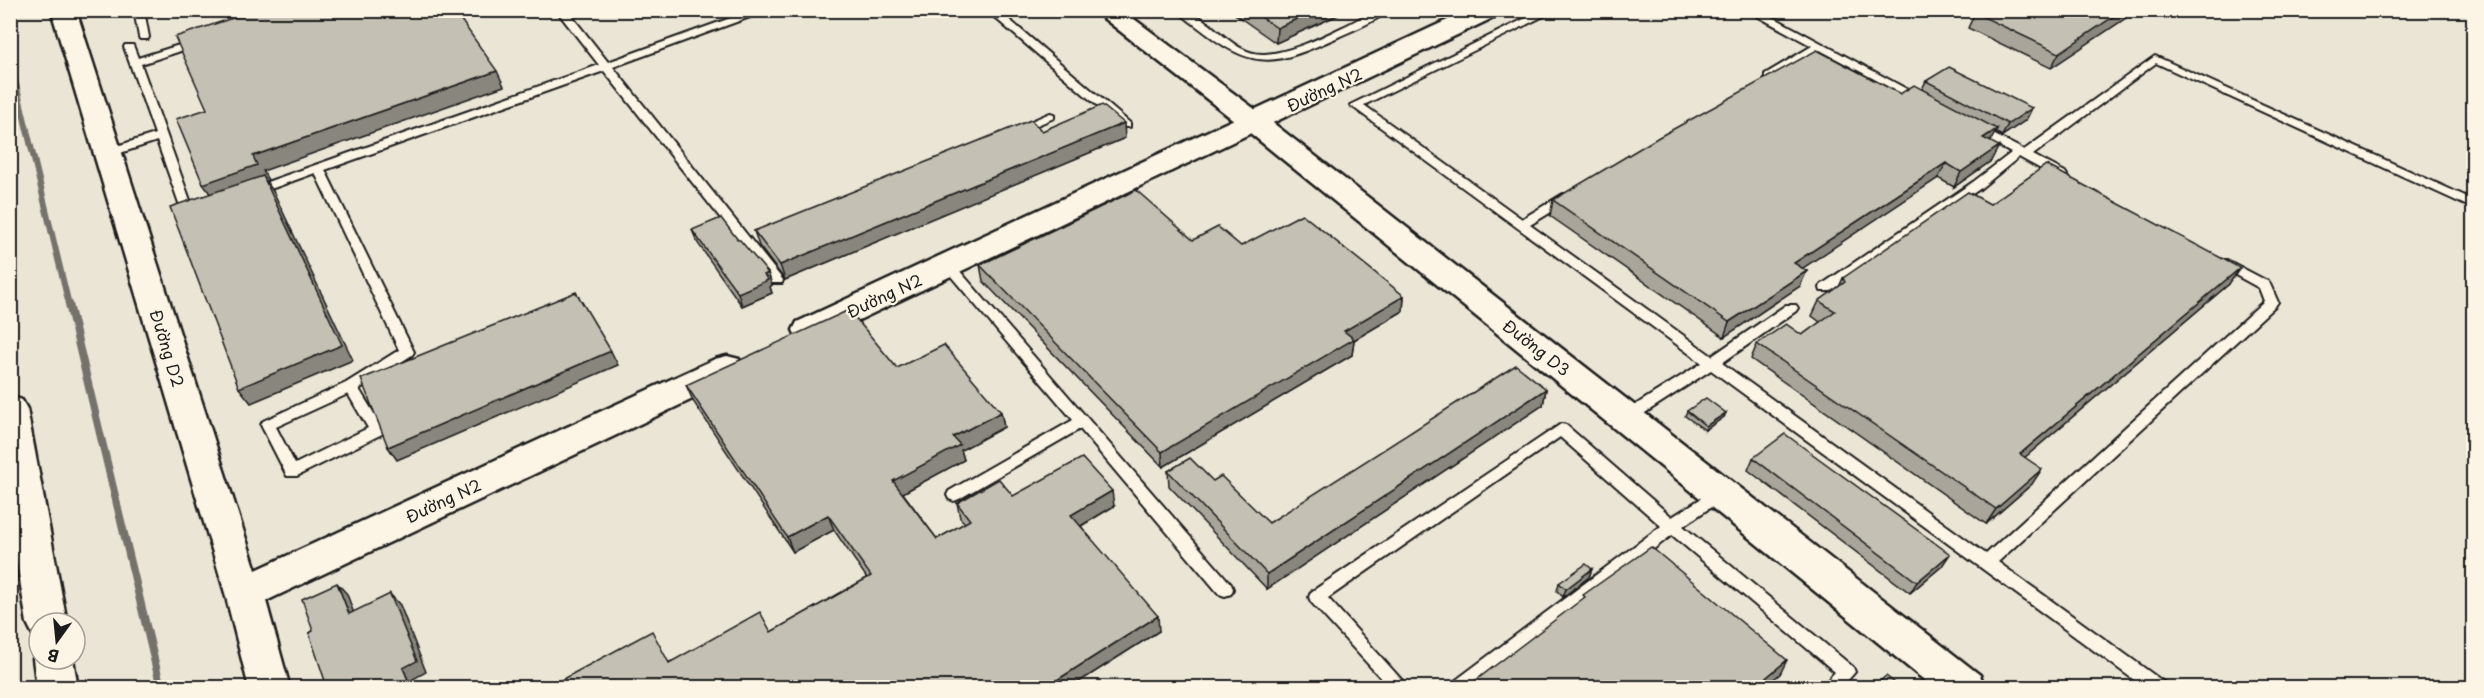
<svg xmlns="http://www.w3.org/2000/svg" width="2484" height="698" viewBox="0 0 2484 698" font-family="'Playpen Sans',sans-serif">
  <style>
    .built { fill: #ebe5d6; fill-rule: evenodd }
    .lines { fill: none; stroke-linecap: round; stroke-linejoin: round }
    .stream-far1 { stroke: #75726c; stroke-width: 6 }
    .stream { stroke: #75726c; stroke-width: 8 }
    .service-casing { stroke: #1c1c1c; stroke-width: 4 }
    .tertiary-casing { stroke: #1c1c1c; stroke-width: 5 }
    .secondary-casing { stroke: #1c1c1c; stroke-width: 5 }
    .service { fill: #fcf5e5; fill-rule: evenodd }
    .tertiary { fill: #fcf5e5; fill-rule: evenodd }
    .secondary { fill: #fcf5e5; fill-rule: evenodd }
    .wall { fill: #a9a59a; stroke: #1c1c1c; stroke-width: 1.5 }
    .shaded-wall { fill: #89867d; stroke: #1c1c1c; stroke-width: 1.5 }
    .building { fill: #c4c0b3; stroke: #1c1c1c; stroke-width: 1.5 }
    .labels { text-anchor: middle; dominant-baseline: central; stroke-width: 4.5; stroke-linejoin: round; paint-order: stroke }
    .street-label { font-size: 16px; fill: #1c1c1c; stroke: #fcf5e5 }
  </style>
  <rect width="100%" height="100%" fill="#fcf5e5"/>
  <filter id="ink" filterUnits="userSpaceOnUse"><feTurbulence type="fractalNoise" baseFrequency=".0167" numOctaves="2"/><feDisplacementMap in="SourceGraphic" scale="12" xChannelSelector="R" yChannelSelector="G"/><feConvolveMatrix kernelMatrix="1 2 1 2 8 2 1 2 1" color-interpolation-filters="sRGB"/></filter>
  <g filter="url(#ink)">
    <path class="built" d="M10,11H2473V687H11ZM39,623H75V659H39Z"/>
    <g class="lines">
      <polyline class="stream-far1" points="10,59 69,305"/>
      <polyline class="stream" points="69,304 161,688"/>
      <g class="service-casing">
        <g id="service">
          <polygon points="134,10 144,10 149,37 148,39 140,39 139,37"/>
          <path d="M556,10H567L608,62L753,10H769L613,67L783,280L782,283H772L604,71L325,170L414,352L412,355L359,389L384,430L382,434L297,476H287L261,425L263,421L346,383L399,350L315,173L254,195L248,191L250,188L599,65ZM348,394L368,428L295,464L276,427Z"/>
          <polygon points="986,10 998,10 1130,123 1130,127 1122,127"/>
          <path d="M1177,10C1210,10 1229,56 1265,54C1293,52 1322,37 1347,25C1363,17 1372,10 1390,10C1375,22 1353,30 1336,38C1281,62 1258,73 1207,34C1197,26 1186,19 1177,10Z"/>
          <polygon points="1542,10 1556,10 1364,105 1522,219 1563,194 1571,194 1573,197 1571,200 1530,225 1712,356 1786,305 1796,305 1798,308 1796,311 1722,363 1986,554 2264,301 2259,288 2219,266 2217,263 2219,260 2227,260 2269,282 2278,302 2276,305 1998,562 2165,683 2167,688 2145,688 1711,370 1631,422 1621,422 1619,418 1621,414 1702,363 1350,105"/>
          <polygon points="1746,10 1760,10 1927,100 1921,103 1917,102 1820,50 1773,78 1765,78 1765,74 1812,46"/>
          <polygon points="195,40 199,41 199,45 141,64 191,203 203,206 205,209 199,213 182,209 180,206 157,141 108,157 102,153 104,150 155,134 124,47 125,45 133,45 138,58"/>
          <polygon points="2155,56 2474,200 2474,209 2156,63 2033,155 2065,172 2067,175 2065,178 2057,178 2019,157 1981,188 1831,291 1821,291 1820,288 1821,285 1973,182 2011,153 1973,132 1973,128 1981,128 2024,150"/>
          <polygon points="1050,113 1054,114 1054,118 1023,131 1015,131 1013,129"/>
          <polygon points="948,261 952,262 1231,584 1233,589 1231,594 1225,596 1219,594 1080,429 959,499 954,501 949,499 947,495 949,491 1073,420 944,268 942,265 944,262"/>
          <polygon points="1561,424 1566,425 1672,517 1716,489 1721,487 1726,489 1728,493 1726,497 1683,526 1853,667 1855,672 1841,688 1821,688 1835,672 1672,535 1472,688 1450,688 1452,683 1661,526 1560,437 1328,598 1409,688 1390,688 1311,602 1309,597 1311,592"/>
        </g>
      </g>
      <g class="tertiary-casing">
        <g id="tertiary">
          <polygon points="51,10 76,10 256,570 715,359 727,356 739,359 744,368 739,377 266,601 290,688 249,688 225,593"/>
          <polygon points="1469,10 1502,10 1499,15 821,338 809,342 797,338 793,330 797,322"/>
          <polygon points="10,396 22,400 27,409 67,623 39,623 39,637 33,635 27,623 10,519"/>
          <polygon points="39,646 39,659 73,659 78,688 37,688 33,659"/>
        </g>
      </g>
      <g class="secondary-casing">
        <polygon id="secondary" points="1093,10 1122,10 1264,116 1980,675 1985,688 1934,688 1244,128"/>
      </g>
      <use href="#service" class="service"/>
      <use href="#tertiary" class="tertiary"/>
      <use href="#secondary" class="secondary"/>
    </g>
    <g class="wall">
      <polygon points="1229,10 1349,10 1276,43"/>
      <polygon points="2138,10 2051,68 1968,28 1975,13"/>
      <polygon points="1926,81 2032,108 2026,120 2002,136 1995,132 1990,142 1991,161 1954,187 1938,178 1802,268 1800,286 1724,337 1550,216 1553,200 1900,94 1922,89"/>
      <polygon points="1042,131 1125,138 785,280 759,246 754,231"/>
      <polygon points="1990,204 2229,284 2025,457 2032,484 1986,524 1751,359 1757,344 1802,335 1820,322 1812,316 1819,301 1839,287 1843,278"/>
      <polygon points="692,230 738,240 768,273 772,285 770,287 772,293 742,306 697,242"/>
      <polygon points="1193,240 1241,246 1404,296 1403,311 1354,340 1352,355 1163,467 983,281 980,265"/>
      <polygon points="897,368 1001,412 1004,427 961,450 964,460 903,493 937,539 965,523 960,518 957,503 1013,496 1114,506 1081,526 1159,631 1071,687 548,687 669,662 771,632 867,578 834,530 793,552 693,401 686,385"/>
      <polygon points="1546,389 1543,405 1267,589 1169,486 1168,471 1213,481 1269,523"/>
      <polygon points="1687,411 1724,417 1705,430 1685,416"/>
      <polygon points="1753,458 1942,566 1910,593 1748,470"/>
      <polygon points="1592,569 1589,577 1563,597 1557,591 1559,583"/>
    </g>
    <g class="shaded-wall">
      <polygon points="1316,10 1349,10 1276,43 1277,28"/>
      <polygon points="2123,10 2138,10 2051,68 2059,53"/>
      <polygon points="497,71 504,86 263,171 268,180 266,181 273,191 353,360 251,403 239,388 214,199 203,184 253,156"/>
      <polygon points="2032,108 2026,120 2002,136 2008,124"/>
      <polygon points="1124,123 1125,138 785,280 780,265"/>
      <polygon points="1997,129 1989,144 1983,138"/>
      <polygon points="1999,146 1991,161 1954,187 1961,172"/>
      <polygon points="1946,163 1938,178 1788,278 1794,263"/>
      <polygon points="2240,268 2229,284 2010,470 2020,454"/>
      <polygon points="1807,271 1800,286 1724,337 1729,322"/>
      <polygon points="768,273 772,285 770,287 772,293 742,306 738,293 764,275"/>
      <polygon points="1404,296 1403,311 1354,340 1352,355 1163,467 1162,452 1344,331"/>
      <polygon points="611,351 618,365 397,460 388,447"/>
      <polygon points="1546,389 1543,405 1267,589 1267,574"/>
      <polygon points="1001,412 1004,427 961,450 964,460 897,496 893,481 953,437"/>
      <polygon points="1726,413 1724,417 1705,430 1706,426"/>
      <polygon points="2042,469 2032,484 1986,524 1996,509"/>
      <polygon points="1112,491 1114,506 1074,530 1071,515"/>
      <polygon points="828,515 834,530 793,552 787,537"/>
      <polygon points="1950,554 1942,566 1910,593 1917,582"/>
      <polygon points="1592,569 1589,577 1563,597 1566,589"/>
      <polygon points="337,583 347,594 358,625 349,614"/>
      <polygon points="390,594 400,605 426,672 413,679 416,687 411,687 403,668"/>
      <polygon points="1158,616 1159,631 1071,687 1046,687"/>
      <polygon points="1787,660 1780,674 1764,687 1755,687"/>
      <polygon points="996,682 997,687 986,687"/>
    </g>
    <g class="building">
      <polygon points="257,10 454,10 497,71 253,156 257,165 203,184 176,119 207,109 175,37"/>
      <polygon points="1251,10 1316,10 1277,28"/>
      <polygon points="1980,10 2123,10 2059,53 1975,13"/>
      <polygon points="1817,50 1900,94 1914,85 1997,129 1983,138 1999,146 1961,172 1946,163 1794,263 1807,271 1729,322 1553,200 1659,137"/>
      <polygon points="1949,67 2032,108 2008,124 1926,81"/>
      <polygon points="1102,105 1124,123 780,265 754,231 1031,120 1042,131"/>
      <polygon points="2046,165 2240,268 2020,454 2042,469 1996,509 1757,344 1786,324 1802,335 1835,311 1819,301 1845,282 1843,278 1968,192 1990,204"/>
      <polygon points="263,176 342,345 239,388 170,207"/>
      <polygon points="1136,190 1193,240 1218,227 1241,246 1302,214 1404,296 1344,331 1354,339 1162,452 980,265"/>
      <polygon points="721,218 738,240 740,240 768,273 764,275 768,280 738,293 692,230"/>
      <polygon points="576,292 611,351 388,447 361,379"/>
      <polygon points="849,310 897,368 944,345 1001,412 953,437 960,445 893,481 937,539 970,520 957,503 999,479 1013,496 1082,458 1112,491 1071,515 1158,616 1046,687 1000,687 996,682 986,687 548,687 652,631 669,663 760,612 771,632 871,576 828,515 787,537 686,385"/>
      <polygon points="1516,365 1546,389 1267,574 1168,471 1190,458 1213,481 1221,476 1269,523"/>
      <polygon points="1706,398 1726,413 1706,426 1687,411"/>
      <polygon points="1785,434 1950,554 1917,582 1753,458"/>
      <polygon points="1651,547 1787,660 1755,687 1467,687 1585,597 1583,595"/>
      <polygon points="1586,564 1592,569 1566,589 1559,583"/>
      <polygon points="337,583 349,614 390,594 417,661 403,668 411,687 327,687 309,633 313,631 302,599"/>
      <polygon points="1886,676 1900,687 1873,687"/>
    </g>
  </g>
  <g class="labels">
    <g class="street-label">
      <text transform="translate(1324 89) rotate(-25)">Đường N2</text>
      <text transform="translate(884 295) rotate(-25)">Đường N2</text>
      <text transform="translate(1537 347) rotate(38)">Đường D3</text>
      <text transform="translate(168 348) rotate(73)">Đường D2</text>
      <text transform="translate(443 500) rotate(-25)">Đường N2</text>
    </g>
  </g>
  <rect width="2484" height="698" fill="none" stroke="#fcf5e5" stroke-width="36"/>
  <rect x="18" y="18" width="2448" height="662" fill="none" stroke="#1c1c1c" stroke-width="2" filter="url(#ink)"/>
  <g transform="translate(57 641) rotate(195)"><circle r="28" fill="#fcf5e5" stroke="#a29e95" stroke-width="1.5"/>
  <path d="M0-4.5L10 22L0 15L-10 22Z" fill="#1c1c1c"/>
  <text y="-9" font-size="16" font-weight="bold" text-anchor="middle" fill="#1c1c1c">B</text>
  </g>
</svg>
